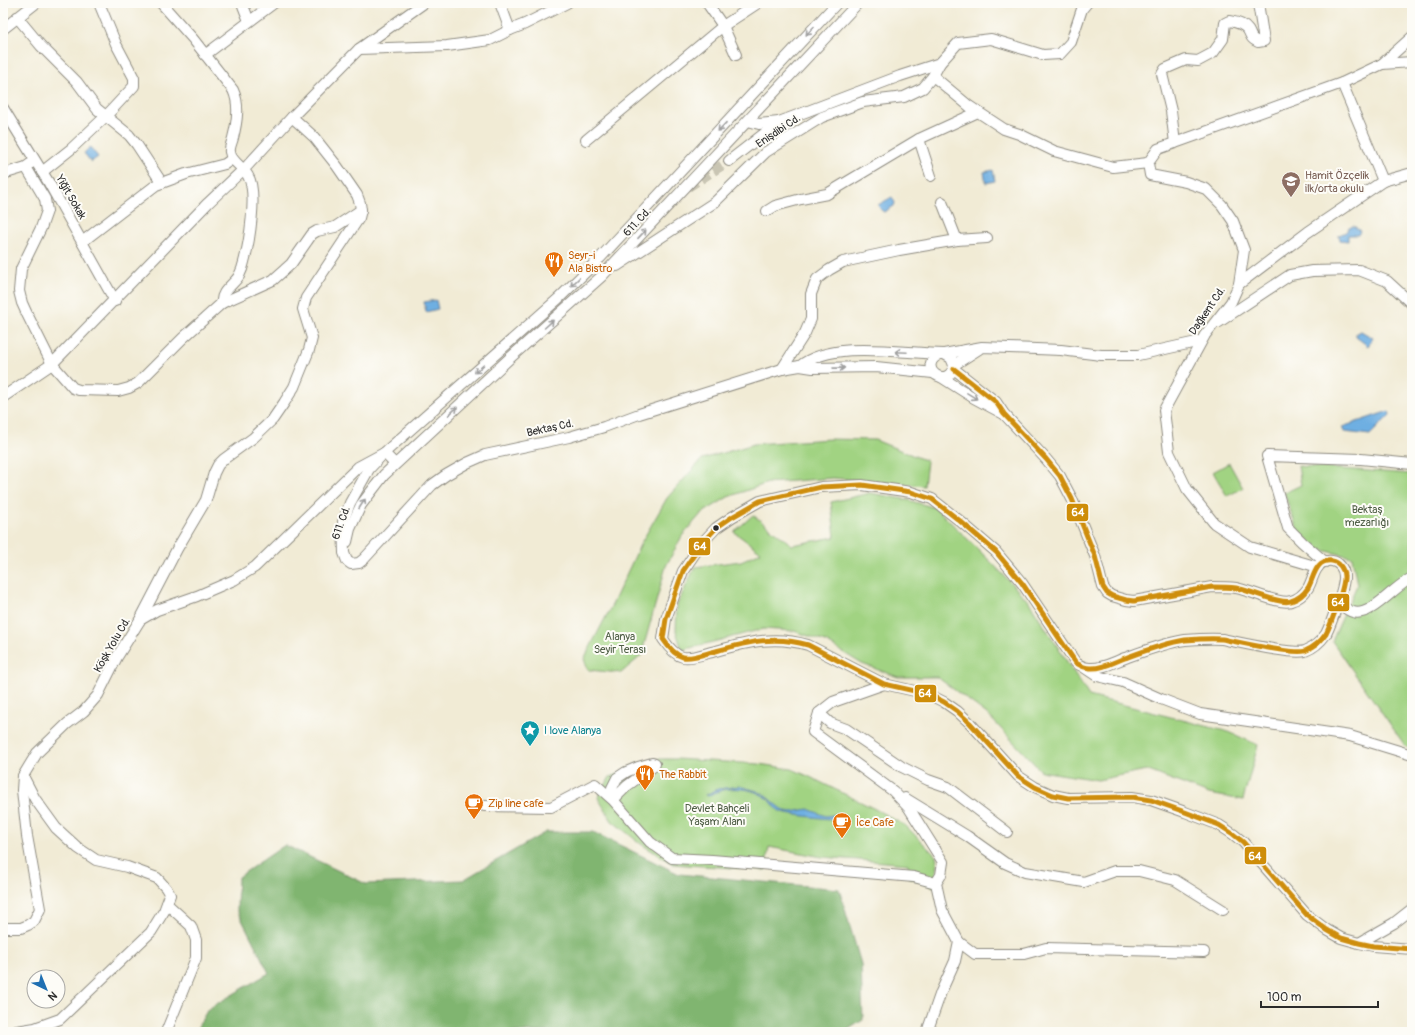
<svg xmlns="http://www.w3.org/2000/svg" width="1415" height="1035" viewBox="0 0 1415 1035" font-family="Pangolin,sans-serif">
  <style>
    .green { fill: #a1d382; stroke: #667f56 }
    .forest { fill: #80b570; stroke: #56704e }
    .water { fill: #6eafe2; stroke: #4c6d86 }
    .lines { fill: none; stroke-linecap: round; stroke-linejoin: round }
    .minor-tunnel { stroke: #c9c5b3; stroke-width: 10; stroke-dasharray: 10 5; stroke-linecap: butt }
    .minor-casing { stroke: #8e8b80; stroke-width: 12 }
    .minor { stroke: #fff; stroke-width: 10 }
    .bus-1-casing { stroke: #fdfcf7; stroke-width: 8 }
    .bus-1 { stroke: #ce8d09; stroke-width: 5 }
    .oneway { stroke: #a0a0a0 }
    .bus-dot { fill: #2b2b2b; stroke: #fdfcf7; stroke-width: 1.5 }
    .labels { text-anchor: middle; dominant-baseline: central; stroke-width: 4; stroke-linejoin: round; paint-order: stroke }
    .street-label { font-size: 11px; fill: #2b2b2b; stroke: #fdfcf7 }
    .education-label { font-size: 11px; fill: #785e54; stroke: #fdfcf7; text-anchor: start }
    .food-label { font-size: 11px; fill: #c56008; stroke: #fdfcf7; text-anchor: start }
    .park-label { font-size: 11px; fill: #4e5d45; stroke: #fdfcf7 }
    .culture-label { font-size: 11px; fill: #0d838f; stroke: #fdfcf7; text-anchor: start }
    .line-badge { stroke: #fdfcf7; stroke-width: 1.5 }
    .badge-label { font-size: 11px; text-anchor: middle; font-weight: bold; fill: #fff }
  </style>
  <rect width="100%" height="100%" fill="#fdfcf7"/>
  <filter id="ink" filterUnits="userSpaceOnUse"><feTurbulence type="fractalNoise" baseFrequency=".025" numOctaves="2"/><feDisplacementMap in="SourceGraphic" scale="8" xChannelSelector="R" yChannelSelector="G"/><feConvolveMatrix kernelMatrix="1 2 1 2 8 2 1 2 1" color-interpolation-filters="sRGB"/></filter>
  <filter id="wash" filterUnits="userSpaceOnUse"><feTurbulence type="fractalNoise" baseFrequency=".012" numOctaves="4" result="noise"/><feDisplacementMap in="SourceGraphic" scale="16" xChannelSelector="R" yChannelSelector="G"/><feGaussianBlur stdDeviation="0.9" result="paint"/><feColorMatrix in="noise" values="0 0 0 0 0 0 0 0 0 0 0 0 0 0 0 0 0 1.4 0 .05"/><feComposite in="paint" operator="in"/></filter>
  <g filter="url(#wash)">
    <rect width="100%" height="100%" fill="#f1ebd5"/>
    <g class="green">
      <polygon points="830,439 875,440 927,461 924,486 833,478 768,483 728,497 701,514 682,536 666,566 641,656 621,673 588,670 584,659 613,603 641,543 667,498 702,459 754,444"/>
      <polygon points="1229,463 1243,488 1227,496 1213,472"/>
      <polygon points="1298,466 1412,474 1412,749 1406,747 1332,641 1357,585 1352,557 1318,549 1298,531 1284,493 1301,485"/>
      <polygon points="870,493 904,499 936,508 994,565 1029,602 1089,696 1229,732 1258,745 1243,800 1209,794 1146,770 1098,780 1041,771 987,714 937,677 898,677 862,664 826,642 794,631 763,629 682,650 676,631 677,605 695,567 741,561 761,552 734,532 753,515 792,545 835,537 831,502"/>
      <polygon points="655,759 676,759 759,764 792,769 808,776 875,809 906,826 936,856 938,865 934,887 909,877 908,864 822,857 769,847 765,870 673,864 641,844 612,821 598,798 610,777"/>
    </g>
    <polygon class="forest" points="546,832 593,832 679,874 839,889 861,964 863,1020 844,1032 195,1032 208,1009 269,973 237,910 238,877 285,845 366,884 463,880"/>
    <g class="water">
      <polygon points="90,147 98,157 91,162 84,153"/>
      <polygon points="993,170 995,181 986,183 984,172"/>
      <polygon points="892,197 895,203 894,206 884,212 881,210 878,205"/>
      <polygon points="1354,226 1360,231 1358,235 1348,235 1348,241 1340,240 1339,235 1346,232 1349,227"/>
      <polygon points="436,300 438,309 426,312 424,302"/>
      <polygon points="1361,331 1373,338 1368,346 1356,337 1356,333"/>
      <polygon points="1389,411 1390,415 1370,435 1344,432 1342,427"/>
      <path d="M740,786L757,791L763,794L785,811L792,812L808,809L826,816L840,814L844,817L846,821C825,818 803,817 782,812C777,811 773,803 769,800C753,786 726,785 708,796L706,795L718,789Z"/>
    </g>
  </g>
  <g filter="url(#ink)">
    <g class="lines">
      <polyline class="minor-tunnel" points="688,187 729,161"/>
      <g class="minor-casing">
        <g id="minor">
          <path d="M161,3L193,39L233,90C240,105 237,122 233,138C232,142 229,148 230,152C231,162 244,167 248,176C258,192 249,244 244,262C243,267 241,272 239,276C233,285 220,292 222,303"/>
          <polyline points="242,3 249,21"/>
          <polyline points="500,3 510,30 525,24 567,3"/>
          <polyline points="707,3 723,26 736,55"/>
          <polyline points="837,3 600,258 558,299 384,453 369,469 350,503 343,522 344,553 347,561 351,564 359,563 364,559 432,485 446,475 467,463 485,455 569,437 604,427 639,414 782,369 800,366 813,368 876,367 933,373"/>
          <polyline points="17,17 41,46 77,82 97,109 129,135 137,145 162,183"/>
          <polyline points="3,29 36,3"/>
          <polyline points="359,49 447,46 490,40 510,30"/>
          <polyline points="205,55 274,3"/>
          <polyline points="1382,64 1412,62"/>
          <polyline points="933,76 969,106 1004,129 1019,134 1054,151 1113,167 1148,163"/>
          <polyline points="1342,83 1383,181 1412,173"/>
          <polyline points="3,108 49,183 115,301"/>
          <polyline points="748,121 759,124 779,122 900,76 940,63 958,43 991,39 1043,55 1060,54 1071,42 1082,9 1087,3"/>
          <polyline points="919,139 931,176"/>
          <polyline points="586,140 723,26 758,3"/>
          <path d="M1175,143L1171,111L1162,74L1165,69L1186,60L1198,61L1213,53L1223,39L1225,23L1229,21C1236,22 1244,24 1248,30C1252,37 1250,38 1258,42L1264,41L1258,3"/>
          <polyline points="729,161 779,122"/>
          <polyline points="26,167 45,199 47,211 41,228 21,269 19,291 22,303 27,314 52,364 73,388 79,390 118,391 129,388 138,383 183,338 222,303 273,280 291,264 312,234 317,231 335,227 361,210"/>
          <polyline points="42,172 71,149 106,116 134,86 134,78 116,44 99,3"/>
          <polyline points="3,174 26,167 30,164"/>
          <polyline points="942,202 957,240"/>
          <polyline points="767,211 775,206 801,199 827,194 919,139 978,112"/>
          <polyline points="82,242 156,185 186,174 225,164 232,159"/>
          <polyline points="617,266 715,202 766,152 822,117 863,102 904,97 923,88 933,76 940,63"/>
          <polyline points="1239,284 1308,232 1383,181"/>
          <polyline points="1219,322 1290,275 1312,271 1359,270 1387,281 1412,304"/>
          <polyline points="944,354 982,347 1061,350 1101,355 1138,355 1201,341"/>
          <polyline points="954,365 979,349"/>
          <path d="M800,366C835,339 902,354 944,354L951,358L954,365C949,392 914,367 940,354"/>
          <polyline points="782,369 805,333 811,319 811,294 817,279 829,270 843,262 899,250 957,240 987,238"/>
          <path d="M954,369L996,402L1004,414L1046,459L1060,476L1072,499L1095,556L1103,587L1107,593L1112,596L1126,600L1134,601L1212,587C1220,587 1228,587 1236,588C1249,590 1280,605 1291,601C1298,599 1304,594 1308,588C1314,578 1315,559 1332,561C1339,562 1344,569 1344,576C1345,586 1331,624 1326,634C1321,641 1313,648 1305,651C1293,655 1238,642 1222,639C1210,638 1197,639 1185,640C1165,643 1144,651 1125,658C1114,662 1102,669 1090,668C1084,668 1081,666 1076,663L1022,583L996,552L960,521L932,499L911,492L862,485L821,487L760,501L732,517L716,528L702,543L683,571L666,619L663,639C667,645 674,655 683,657C693,659 706,653 716,651C748,642 775,635 808,645L884,684L928,694L944,702L957,711L970,723L1018,776L1035,787L1053,795L1068,798L1132,797L1151,800L1185,812L1219,825L1233,834L1243,842L1307,915L1327,930L1341,938L1359,943L1373,946L1412,949"/>
          <polyline points="941,377 974,398 1002,413"/>
          <polyline points="3,397 52,364 208,203 248,165 292,117 359,49 424,3"/>
          <polyline points="347,542 350,529 361,505 384,475 511,357 602,276 858,3"/>
          <polyline points="1325,562 1302,542 1288,528 1267,456 1361,459 1412,464"/>
          <polyline points="1318,567 1250,547 1214,523 1187,489 1169,452 1164,410 1205,335 1231,302 1239,284 1244,250 1233,221 1222,205 1206,189 1186,182 1150,175 1148,163 1158,149 1342,83 1382,64 1412,37"/>
          <path d="M1338,602C1343,606 1347,611 1353,612C1371,618 1396,584 1412,578"/>
          <polyline points="140,620 177,549 206,500 214,473 218,465 224,459 253,438 273,419 284,403 294,387 309,350 312,338 303,309 306,298 359,218 361,210 360,203 357,195 337,166 314,137 292,117"/>
          <polyline points="1085,668 1097,676 1123,682 1161,699 1200,714 1350,736 1412,755"/>
          <polyline points="884,684 833,702 819,713 813,732 893,791 909,808 943,862 941,875 936,883 942,910 959,942 975,954 1024,954 1046,948 1204,952"/>
          <polyline points="819,713 830,723 846,729 902,767 928,780 948,787 1007,832"/>
          <polyline points="905,798 967,836 1005,863 1025,872 1084,882 1115,871 1139,871 1175,880 1223,910"/>
          <polyline points="484,806 551,807 595,784 613,800 627,786 654,766 655,764 652,763 638,767 626,772 617,778 612,788 613,800 650,842 672,858 712,860 914,877 936,883"/>
          <polyline points="3,928 21,928 28,925 34,921 40,909 27,836 22,790 23,776 37,753 67,724 84,711 98,695 117,657 140,620 157,610 197,596 234,580 255,567 358,467 384,453 395,464"/>
          <polyline points="1359,943 1394,923 1412,909"/>
          <polyline points="11,1032 35,1028 60,1019 151,932 164,911 170,895 166,888 157,878 127,867 96,860 78,848 56,828 35,799 23,776"/>
          <polyline points="166,1032 196,958 196,940 191,926 167,904"/>
          <polyline points="927,1032 941,992 955,961 959,942"/>
        </g>
      </g>
      <use href="#minor" class="minor"/>
      <g class="bus-1-casing">
        <path id="bus-1" d="M954,369L996,402L1004,414L1046,459L1060,476L1072,499L1095,556L1103,587L1107,593L1112,596L1126,600L1134,601L1212,587C1220,587 1228,587 1236,588C1249,590 1280,605 1291,601C1298,599 1304,594 1308,588C1314,578 1315,559 1332,561C1339,562 1344,569 1344,576C1345,586 1331,624 1326,634C1321,641 1313,648 1305,651C1293,655 1238,642 1222,639C1210,638 1197,639 1185,640C1165,643 1144,651 1125,658C1114,662 1102,669 1090,668C1084,668 1081,666 1076,663L1022,583L996,552L960,521L932,499L911,492L862,485L821,487L760,501L732,517L716,528L702,543L683,571L666,619L663,639C667,645 674,655 683,657C693,659 706,653 716,651C748,642 775,635 808,645L884,684L928,694L944,702L957,711L970,723L1018,776L1035,787L1053,795L1068,798L1132,797L1151,800L1185,812L1219,825L1233,834L1243,842L1307,915L1327,930L1341,938L1359,943L1373,946L1412,949"/>
      </g>
      <use href="#bus-1" class="bus-1"/>
    </g>
    <defs><path id="oneway-shaft" d="M-6 0H5M1.5-3L5.5 0L1.5 3" fill="none" stroke-width="1.6" stroke-linecap="round" stroke-linejoin="round"/></defs>
    <g class="oneway">
      <use href="#oneway-shaft" transform="translate(810 31) rotate(133)"/>
      <use href="#oneway-shaft" transform="translate(722 127) rotate(133)"/>
      <use href="#oneway-shaft" transform="translate(642 234) rotate(-47)"/>
      <use href="#oneway-shaft" transform="translate(575 282) rotate(136)"/>
      <use href="#oneway-shaft" transform="translate(549 324) rotate(-42)"/>
      <use href="#oneway-shaft" transform="translate(901 352) rotate(-177)"/>
      <use href="#oneway-shaft" transform="translate(839 368) rotate(-1)"/>
      <use href="#oneway-shaft" transform="translate(479 369) rotate(139)"/>
      <use href="#oneway-shaft" transform="translate(972 396) rotate(31)"/>
      <use href="#oneway-shaft" transform="translate(453 411) rotate(-43)"/>
      <use href="#oneway-shaft" transform="translate(362 504) rotate(-57)"/>
    </g>
  </g>
  <defs>
    <g id="school-pin" transform="scale(1)"><path d="M0 17L-7.5 6A9.5 9.5 0 1 1 7.5 6Z" fill="#8d6e63" stroke="#fdfcf7"/><path d="M0-5L7-2L0 1L-7-2ZM-4 1L0 2.5L4 1V4Q0 6-4 4Z" fill="#fff"/></g>
    <g id="restaurant-pin" transform="scale(1)"><path d="M0 17L-7.5 6A9.5 9.5 0 1 1 7.5 6Z" fill="#e8710a" stroke="#fdfcf7"/><path d="M-5-6h1v4h1v-4h1v4h1v-4h1v5L-1.5 .5V6h-2V.5L-5-1ZM5-6V6H3V1.5H1.5Q1.5-4 5-6Z" fill="#fff"/></g>
    <g id="sight-pin" transform="scale(1)"><path d="M0 17L-7.5 6A9.5 9.5 0 1 1 7.5 6Z" fill="#0f9aa8" stroke="#fdfcf7"/><path d="M0-6L1.8-2.2L6-1.7L2.9 1.2L3.7 5.4L0 3.3L-3.7 5.4L-2.9 1.2L-6-1.7L-1.8-2.2Z" fill="#fff"/></g>
    <g id="cafe-pin" transform="scale(1)"><path d="M0 17L-7.5 6A9.5 9.5 0 1 1 7.5 6Z" fill="#e8710a" stroke="#fdfcf7"/><path d="M-5.5-4.5H6V0H3Q3 3.5 0 3.5H-2.5Q-5.5 3.5-5.5 0ZM3-3.2v2h1.7v-2ZM-6 4.5H4V6H-6Z" fill="#fff"/></g>
  </defs>
  <g fill-rule="evenodd">
    <use href="#school-pin" x="1291" y="181"/>
    <use href="#restaurant-pin" x="554" y="261"/>
    <use href="#sight-pin" x="530" y="730"/>
    <use href="#restaurant-pin" x="645" y="774"/>
    <use href="#cafe-pin" x="474" y="803"/>
    <use href="#cafe-pin" x="842" y="822"/>
  </g>
  <circle class="bus-dot" cx="716" cy="528" r="3.5"/>
  <g class="labels">
    <g class="street-label">
      <text transform="translate(778 131) rotate(-34)">Enişdibi Cd.</text>
      <text transform="translate(71 197) rotate(60)">Yiğit Sokak</text>
      <text transform="translate(637 222) rotate(-47)">611. Cd.</text>
      <text transform="translate(1207 311) rotate(-56)">Dağkent Cd.</text>
      <text transform="translate(550 428) rotate(-12)">Bektaş Cd.</text>
      <text transform="translate(341 523) rotate(-70)">611. Cd.</text>
      <text transform="translate(112 645) rotate(-60)">Köşk Yolu Cd.</text>
    </g>
    <g class="education-label">
      <text x="1305" y="175">Hamit Özçelik<tspan x="1305" dy="13">ilk/orta okulu</tspan></text>
    </g>
    <g class="food-label">
      <text x="568" y="255">Seyr-i<tspan x="568" dy="13">Ala Bistro</tspan></text>
      <text x="659" y="774">The Rabbit</text>
      <text x="488" y="803">Zip line cafe</text>
      <text x="856" y="822">İce Cafe</text>
    </g>
    <g class="park-label">
      <text x="1367" y="509">Bektaş<tspan x="1367" dy="13">mezarlığı</tspan></text>
      <text x="620" y="636">Alanya<tspan x="620" dy="13">Seyir Terası</tspan></text>
      <text x="717" y="808">Devlet Bahçeli<tspan x="717" dy="13">Yaşam Alanı</tspan></text>
    </g>
    <g class="culture-label">
      <text x="544" y="730">I love Alanya</text>
    </g>
  </g>
  <g class="line-badge">
    <rect x="1066" y="503" width="23" height="19" rx="4" fill="#ce8d09"/>
    <rect x="688" y="537" width="23" height="19" rx="4" fill="#ce8d09"/>
    <rect x="1327" y="593" width="23" height="19" rx="4" fill="#ce8d09"/>
    <rect x="914" y="684" width="23" height="19" rx="4" fill="#ce8d09"/>
    <rect x="1244" y="846" width="23" height="19" rx="4" fill="#ce8d09"/>
  </g>
  <g class="badge-label">
    <text x="1078" y="516">64</text>
    <text x="700" y="550">64</text>
    <text x="1338" y="606">64</text>
    <text x="925" y="697">64</text>
    <text x="1255" y="860">64</text>
  </g>
  <rect width="1415" height="1035" fill="none" stroke="#fdfcf7" stroke-width="16"/>
  <g transform="translate(46 989) rotate(137)"><circle r="19" fill="#fdfcf7" stroke="#a9a8a5"/>
  <path d="M0-3L7 15L0 10L-7 15Z" fill="#1f6fb2"/>
  <text y="-6" font-size="11" font-weight="bold" text-anchor="middle" fill="#2b2b2b">N</text>
  </g>
  <path d="M1261 1001v6h117v-6" fill="none" stroke="#2b2b2b" stroke-width="2"/>
  <text x="1267" y="1001" font-size="12" fill="#2b2b2b" stroke="#fdfcf7" stroke-width="3" paint-order="stroke">100 m</text>
</svg>
